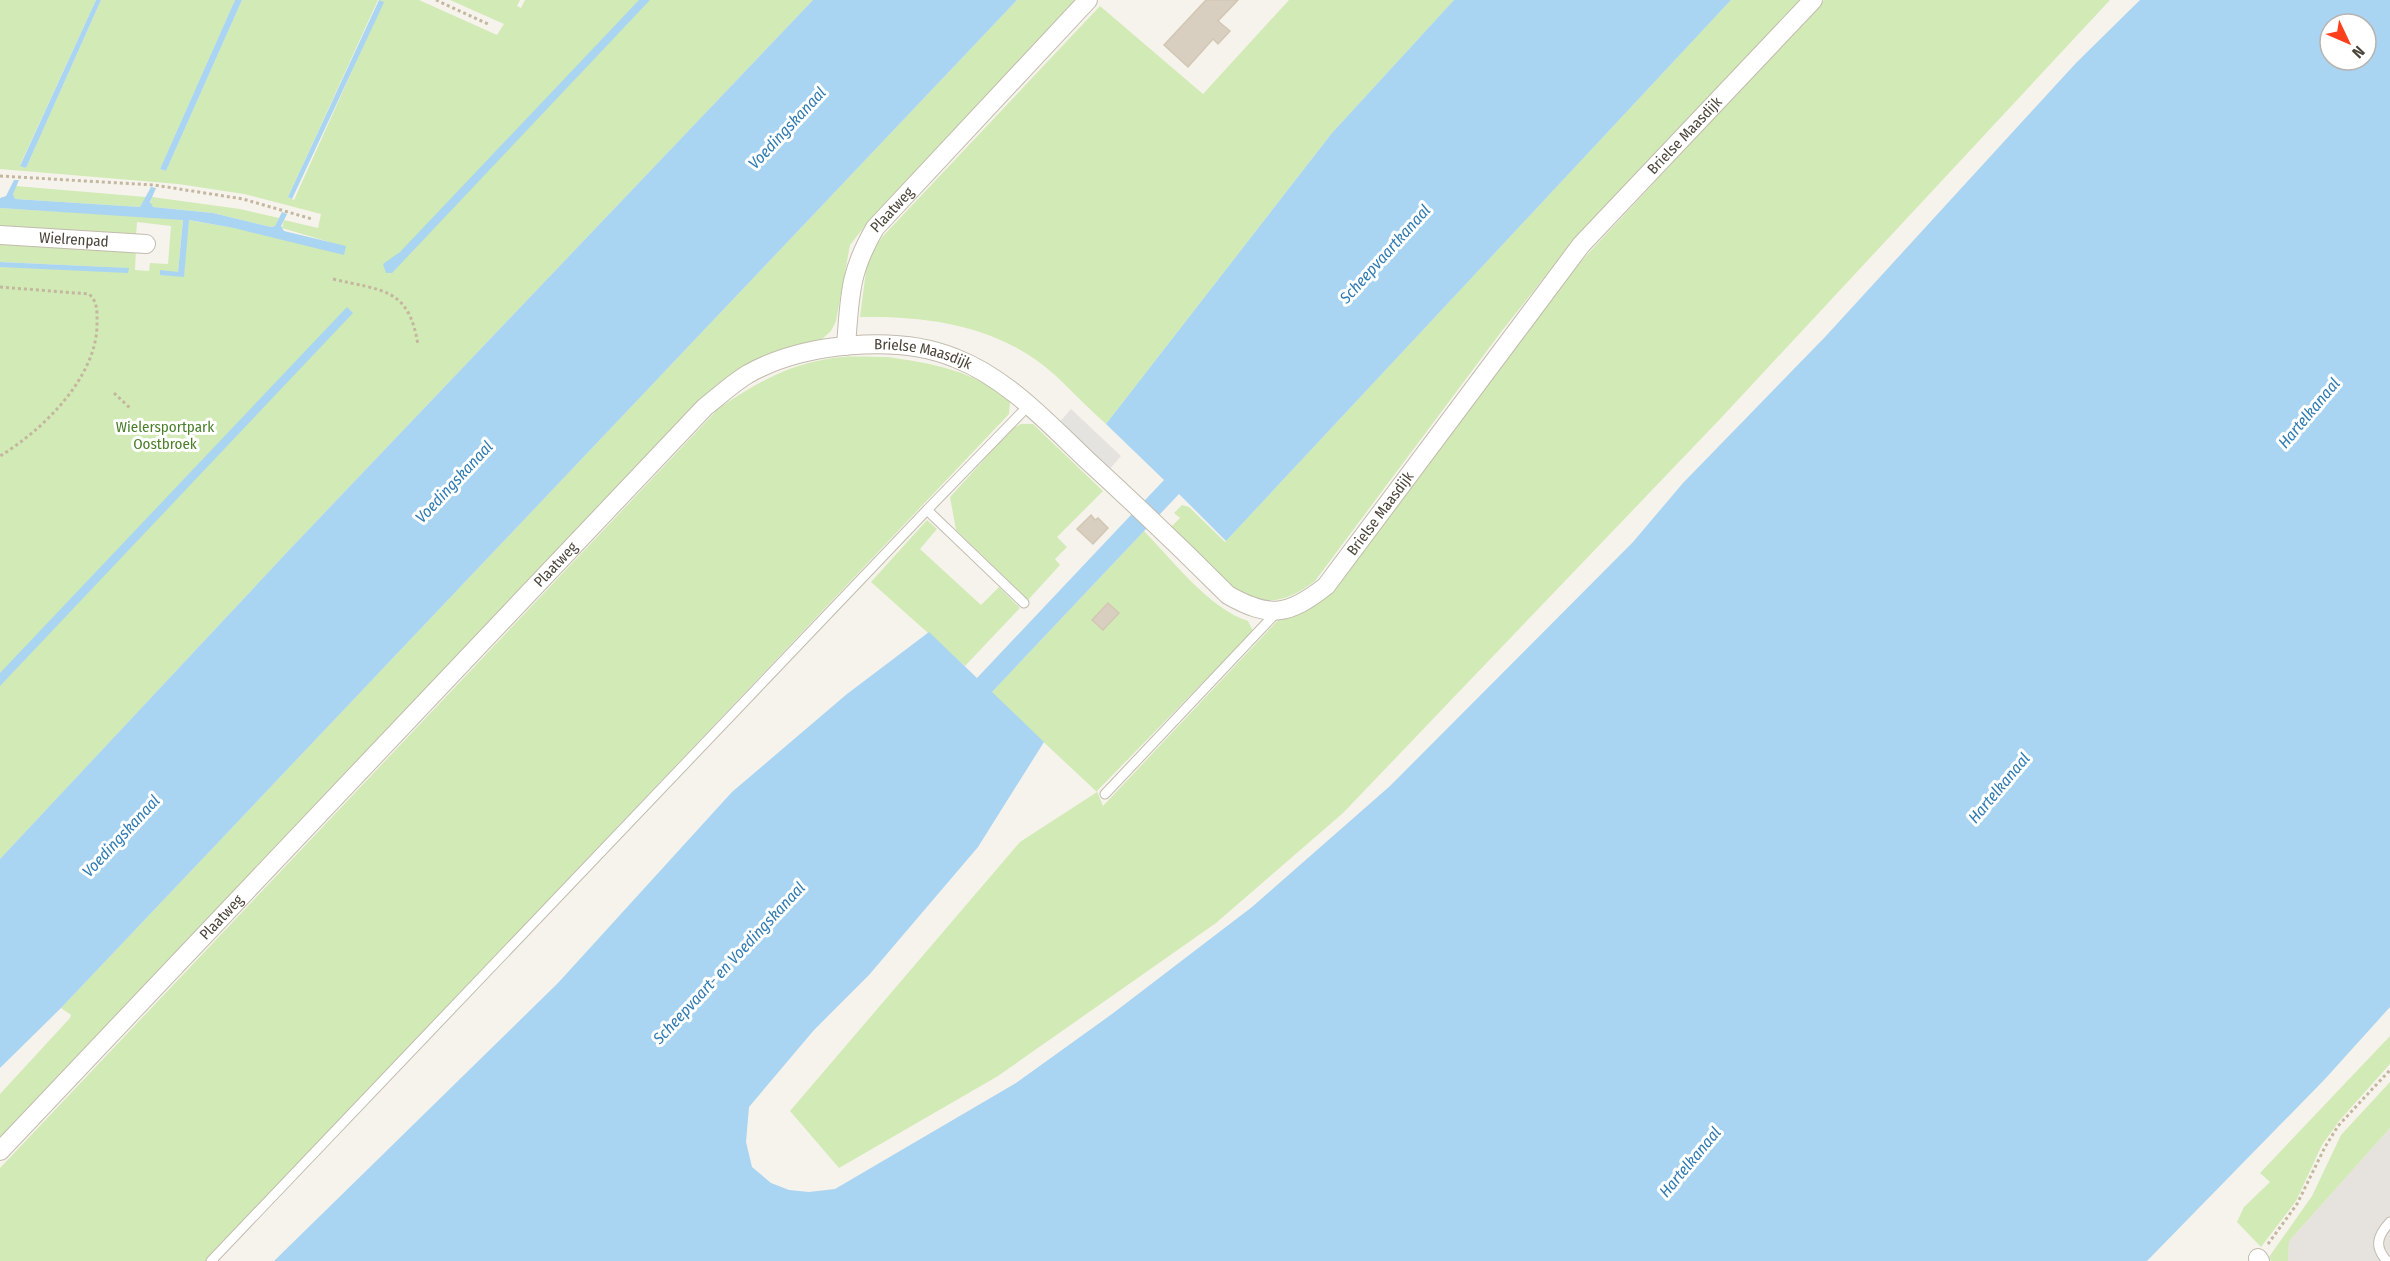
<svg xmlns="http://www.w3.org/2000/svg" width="2390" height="1261" viewBox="0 0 2390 1261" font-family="'Fira Sans Condensed',sans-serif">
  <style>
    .industrial { fill: #e6e2dd }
    .green { fill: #d2eab5 }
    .parking { fill: #e5e3e0 }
    .water { fill: #a9d4f2; fill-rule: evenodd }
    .building { fill: #d8cfc1; stroke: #d3c7b4; stroke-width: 1.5 }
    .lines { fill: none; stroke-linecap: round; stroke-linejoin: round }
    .service-casing { stroke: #c2bbae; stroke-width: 11 }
    .minor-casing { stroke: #c2bbae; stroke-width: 20 }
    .path { stroke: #c4b79f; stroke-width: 3; stroke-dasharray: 3 3; stroke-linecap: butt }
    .service { stroke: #fff; stroke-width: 9 }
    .minor { stroke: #fff; stroke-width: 18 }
    .labels { text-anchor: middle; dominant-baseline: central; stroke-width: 6; stroke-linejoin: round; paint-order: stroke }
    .street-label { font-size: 15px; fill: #4b4439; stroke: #fff }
    .park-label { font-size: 15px; fill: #4a7f2a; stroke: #fff }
    .water-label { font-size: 16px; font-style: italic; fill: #2e7ab2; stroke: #fff }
  </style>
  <rect width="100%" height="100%" fill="#f6f3ec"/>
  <polygon class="industrial" points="2390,1128 2390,1261 2288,1261 2289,1241"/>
  <g class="green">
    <polygon points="0,0 96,0 20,165 26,168 101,0 235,0 160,169 166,171 242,0 378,0 288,197 294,200 383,2 379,0 419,0 497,35 504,24 450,0 520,0 517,6 521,8 525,0 813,0 291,548 0,859 0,264 128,268 0,262 0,241 136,248 135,270 149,271 150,263 168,264 171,226 137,222 136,237 0,230 0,208 183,219 178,272 184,272 188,220 346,247 282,228 284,220 318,228 321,214 244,194 178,184 0,169"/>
    <polygon points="1017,0 1076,0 868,222 850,245 836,321 831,331 821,340 771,355 739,372 0,1141 0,1094 70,1018 71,1015 61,1008"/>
    <path d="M1289,0H1454L1332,133L1106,424C1089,409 1073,392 1056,376C1001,326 932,316 860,317L868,256L883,236L1100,6L1203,94Z"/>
    <path d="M1731,0H1801L1573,241L1501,332L1315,581C1288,601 1267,608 1235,590L1168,530L1180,518L1174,513L1182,505L1189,507L1225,542Z"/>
    <path d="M1824,0H2110L1721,418L1343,813L1216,923L998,1076L839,1168L790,1111L1020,842L1097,792L991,693L1144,531C1172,560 1210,609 1248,621L1253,631L1097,791L1103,806L1280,618L1305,610L1545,300Z"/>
    <polygon points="16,186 146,197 140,207 15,199 13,194"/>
    <polygon points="152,197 240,209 279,218 275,226 271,227 213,213 153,207 150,205"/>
    <path d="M888,357C930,363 978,371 1010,402L1009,414L206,1261H0V1168L718,409C753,385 785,366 827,359C846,355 868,357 888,357Z"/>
    <polygon points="1021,424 1033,424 1103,491 1057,537 1067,547 1055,559 1060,565 1028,600 956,530 950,497 1012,429"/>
    <polygon points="927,520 937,529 920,549 981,605 999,587 1020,608 965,666 871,582"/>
    <polygon points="2390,1036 2390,1064 2339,1121 2322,1145 2296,1201 2261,1247 2237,1222 2244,1207 2270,1182 2260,1173"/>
    <polygon points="2390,1082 2390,1128 2289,1241 2288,1261 2271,1261 2269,1257 2312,1196 2341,1135"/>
  </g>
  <polygon class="parking" points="1071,409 1121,456 1108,471 1058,424"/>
  <g class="water">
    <polygon points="96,0 101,0 26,168 20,166"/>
    <polygon points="235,0 242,0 166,171 160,169"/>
    <polygon points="379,0 384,2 380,11 292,199 288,197"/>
    <polygon points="639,0 650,0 392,273 386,273 383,264 400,252"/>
    <polygon points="813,0 1017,0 61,1008 0,1068 0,859 291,548"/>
    <path d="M1454,0H1731L1226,541L1179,494L992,692L1044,742L978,847L869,975L814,1030L749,1107L746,1142L752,1167L771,1183L789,1190L809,1192L835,1189L1016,1083L1112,1014L1252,907L1390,786L1633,542L1683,483L1825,337L2076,63L2140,0H2390V1007L2325,1079L2147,1261H274L558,983L732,792L847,694L929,632L977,678L1164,480L1106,424L1332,133ZM2330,24H2366V60H2330Z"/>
    <polygon points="14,180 19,180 13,194 15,199 140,207 151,187 156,188 150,202 153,207 213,213 271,227 275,226 282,212 287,214 281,226 284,231 346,246 344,255 234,228 189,220 184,277 160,275 160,270 178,272 183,220 0,208 0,198 6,196"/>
    <polygon points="0,262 129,268 128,273 0,267"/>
    <polygon points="347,307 353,313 0,686 0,673"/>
  </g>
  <g class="building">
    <polygon points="1206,0 1238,0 1218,21 1230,31 1218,44 1213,39 1188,67 1164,45"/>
    <polygon points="1091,515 1095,520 1098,518 1108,528 1093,544 1077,529"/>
    <polygon points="1108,603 1119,613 1103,630 1092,620"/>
  </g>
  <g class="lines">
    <g class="service-casing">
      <g id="service">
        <polyline points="1024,603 927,510 1029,405"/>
        <polyline points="1105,794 1276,613"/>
        <polyline points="211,1261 927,510"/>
        <path d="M2387,1261C2374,1247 2377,1236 2390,1222"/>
      </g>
    </g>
    <g class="minor-casing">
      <g id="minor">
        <path id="s1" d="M0,235L146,244"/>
        <path id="s2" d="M846,346C850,295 849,273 875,228L1088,0"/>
        <path id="s3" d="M0,1151L705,407C719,396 733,383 748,374C803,343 897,334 955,358C1007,378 1048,423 1087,460C1135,504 1182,549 1228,595C1270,619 1289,615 1326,586L1581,245L1813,0"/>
        <polyline points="2258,1258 2260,1261"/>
      </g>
    </g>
    <g class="path">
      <polyline points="436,0 490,25"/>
      <polyline points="0,176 154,185 243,199 312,219"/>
      <path d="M333,279C382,291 409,287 418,345"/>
      <path d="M0,287L89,294C98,302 97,312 97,324C97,377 43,430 0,456"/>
      <polyline points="114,393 130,408"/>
      <polyline points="2268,1244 2297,1204 2325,1147 2338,1126 2390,1070"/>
    </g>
    <use href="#service" class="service"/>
    <use href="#minor" class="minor"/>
  </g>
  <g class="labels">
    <g class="street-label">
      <text stroke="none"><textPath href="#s3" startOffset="2340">Brielse Maasdijk</textPath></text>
      <text stroke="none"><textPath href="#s2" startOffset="148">Plaatweg</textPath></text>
      <text stroke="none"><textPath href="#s1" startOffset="74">Wielrenpad</textPath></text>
      <text stroke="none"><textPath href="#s3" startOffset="1260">Brielse Maasdijk</textPath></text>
      <text stroke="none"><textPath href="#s3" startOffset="1854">Brielse Maasdijk</textPath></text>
      <text stroke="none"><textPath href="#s3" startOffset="808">Plaatweg</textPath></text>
      <text stroke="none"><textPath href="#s3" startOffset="322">Plaatweg</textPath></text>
    </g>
    <g class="park-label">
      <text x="165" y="427">Wielersportpark<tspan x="165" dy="17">Oostbroek</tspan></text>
    </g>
    <g class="water-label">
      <text transform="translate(787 128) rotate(-47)">Voedingskanaal</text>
      <text transform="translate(1385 254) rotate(-48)">Scheepvaartkanaal</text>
      <text transform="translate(2309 413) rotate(-50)">Hartelkanaal</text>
      <text transform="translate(454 482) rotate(-47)">Voedingskanaal</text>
      <text transform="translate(1999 788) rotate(-50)">Hartelkanaal</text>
      <text transform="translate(121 836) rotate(-47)">Voedingskanaal</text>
      <text transform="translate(729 963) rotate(-47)">Scheepvaart- en Voedingskanaal</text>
      <text transform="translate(1690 1162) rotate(-50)">Hartelkanaal</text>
    </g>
  </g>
  <g transform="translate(2348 42) rotate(134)"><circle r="28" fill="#ffffff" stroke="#b7b4b0" stroke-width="1.5"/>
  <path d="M0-4.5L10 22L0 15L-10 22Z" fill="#fc3f1d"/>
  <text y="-9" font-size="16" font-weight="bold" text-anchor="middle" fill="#4b4439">N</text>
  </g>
</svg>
